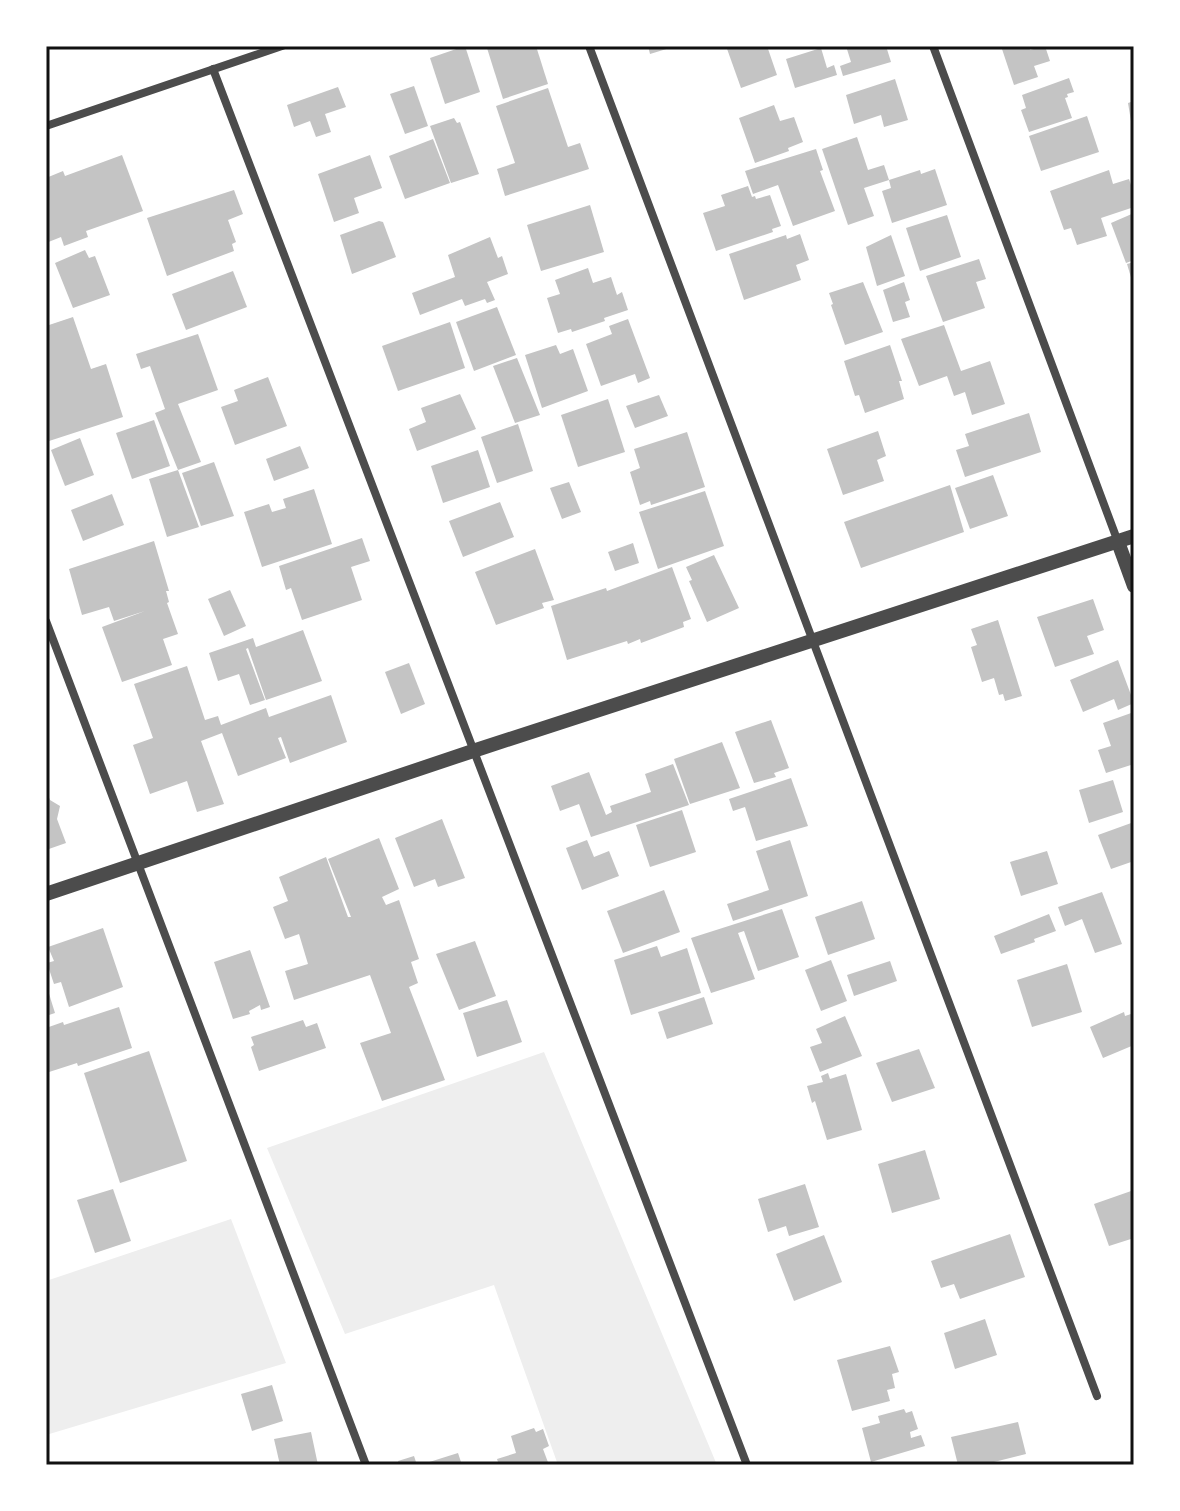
<svg xmlns="http://www.w3.org/2000/svg" width="1180" height="1511" viewBox="0 0 1180 1511" font-family="'Fira Sans',sans-serif">
  <style>
    .green { fill: #eee }
    .building { fill: #c4c4c4 }
    .lines { fill: none; stroke-linecap: round; stroke-linejoin: round }
    .minor { stroke: #4c4c4c; stroke-width: 8 }
    .tertiary { stroke: #4c4c4c; stroke-width: 14 }
    .neatline { fill: none; stroke: #111; stroke-width: 3 }
  </style>
  <rect width="100%" height="100%" fill="#fff"/>
  <g class="green">
    <polygon points="544,1052 717,1465 558,1465 494,1285 345,1334 267,1148"/>
    <polygon points="231,1219 286,1363 46,1435 46,1281"/>
  </g>
  <g class="building">
    <polygon points="465,46 480,92 445,104 430,58"/>
    <polygon points="493,46 536,46 548,84 503,99 487,48"/>
    <polygon points="648,46 673,46 673,47 650,54"/>
    <polygon points="726,46 767,46 777,75 741,88"/>
    <polygon points="846,46 886,46 891,62 843,76 840,66 851,62"/>
    <polygon points="1001,46 1029,46 1030,50 1045,46 1050,61 1034,66 1038,77 1014,85"/>
    <polygon points="821,48 827,68 834,65 837,75 795,88 786,59"/>
    <polygon points="1069,78 1074,92 1067,94 1068,97 1065,98 1072,118 1029,132 1021,110 1026,108 1022,95"/>
    <polygon points="895,79 908,120 884,127 881,115 854,124 846,95"/>
    <polygon points="414,86 428,126 405,134 390,94"/>
    <polygon points="338,87 346,107 325,114 331,132 316,137 310,121 294,127 287,105"/>
    <polygon points="548,88 568,147 580,143 589,169 505,196 497,169 515,163 496,106"/>
    <polygon points="1134,101 1134,127 1132,127 1128,103"/>
    <polygon points="774,105 780,121 794,117 803,142 788,148 789,151 755,163 739,118"/>
    <polygon points="1087,116 1099,152 1041,171 1029,136"/>
    <polygon points="454,118 457,123 460,122 479,174 451,183 430,126"/>
    <polygon points="857,137 868,170 884,165 889,180 864,188 874,216 848,225 822,149"/>
    <polygon points="433,139 450,183 405,199 389,156"/>
    <polygon points="816,149 823,170 820,171 835,211 793,226 778,185 753,194 745,171"/>
    <polygon points="122,155 143,211 86,231 88,237 64,246 61,237 46,243 46,178 63,171 65,176"/>
    <polygon points="370,155 382,188 354,198 359,213 334,222 318,174"/>
    <polygon points="935,169 947,205 892,223 882,191 891,188 889,180 920,170 921,174"/>
    <polygon points="1109,170 1113,184 1129,179 1134,194 1134,207 1101,218 1107,236 1077,245 1071,228 1064,230 1050,191"/>
    <polygon points="748,186 752,197 755,196 756,199 770,195 781,226 772,229 773,232 716,251 703,213 725,206 721,195"/>
    <polygon points="234,190 243,214 228,220 236,242 232,244 234,251 167,276 147,218"/>
    <polygon points="590,205 604,252 541,271 527,225"/>
    <polygon points="1134,213 1134,260 1126,263 1111,223"/>
    <polygon points="947,215 961,257 920,271 906,228"/>
    <polygon points="379,221 383,222 396,257 352,274 340,235"/>
    <polygon points="800,234 809,260 796,265 801,280 744,300 729,254 786,235 787,239"/>
    <polygon points="891,235 905,276 877,286 866,247"/>
    <polygon points="490,237 498,258 502,256 508,274 487,282 495,300 487,303 485,299 465,306 462,299 420,315 412,293 455,277 448,255"/>
    <polygon points="85,250 89,258 95,256 110,295 73,308 55,263"/>
    <polygon points="979,259 986,279 976,282 985,308 943,322 926,276"/>
    <polygon points="1134,262 1134,284 1133,284 1127,264"/>
    <polygon points="588,268 593,283 611,277 617,295 622,292 628,310 604,318 605,321 572,332 571,329 558,333 547,298 560,294 555,280"/>
    <polygon points="233,271 247,307 186,330 172,294"/>
    <polygon points="863,282 883,332 845,345 831,305 833,304 829,293"/>
    <polygon points="904,282 910,300 905,302 910,317 893,322 883,290"/>
    <polygon points="497,307 516,355 474,371 456,322"/>
    <polygon points="73,317 91,369 106,364 123,417 46,442 46,326"/>
    <polygon points="628,319 650,378 638,383 635,374 601,386 586,344 612,334 609,326"/>
    <polygon points="450,322 465,368 398,391 382,346"/>
    <polygon points="944,325 961,371 990,361 1005,404 972,415 965,392 954,396 947,376 919,386 901,339"/>
    <polygon points="198,334 218,390 178,404 201,462 178,470 155,413 165,409 150,366 141,369 136,354"/>
    <polygon points="556,345 560,354 573,349 588,391 542,408 525,355"/>
    <polygon points="890,345 902,381 899,381 904,399 865,413 859,395 855,396 844,361"/>
    <polygon points="517,358 540,415 515,423 493,366"/>
    <polygon points="268,377 287,426 235,445 221,407 238,401 234,390"/>
    <polygon points="460,394 476,429 417,451 409,429 426,422 421,408"/>
    <polygon points="659,395 668,416 635,428 626,406"/>
    <polygon points="608,399 625,452 578,467 561,415"/>
    <polygon points="1029,413 1041,452 965,477 956,450 969,446 965,434"/>
    <polygon points="154,420 170,466 132,479 116,433"/>
    <polygon points="518,424 533,471 497,483 481,437"/>
    <polygon points="878,431 886,456 877,460 884,481 843,495 827,449"/>
    <polygon points="687,432 705,487 651,505 650,501 640,505 630,472 640,468 634,449"/>
    <polygon points="80,438 94,475 65,486 51,450"/>
    <polygon points="300,446 309,468 274,481 266,459"/>
    <polygon points="478,450 490,487 443,503 431,466"/>
    <polygon points="214,462 234,516 201,526 182,473"/>
    <polygon points="178,470 199,527 167,537 149,479"/>
    <polygon points="993,475 1008,516 970,529 955,488"/>
    <polygon points="569,482 581,512 562,519 550,488"/>
    <polygon points="950,485 964,532 861,568 844,522"/>
    <polygon points="314,489 332,544 262,567 244,512 269,504 272,512 286,508 283,499"/>
    <polygon points="705,491 724,546 658,569 639,512"/>
    <polygon points="112,494 124,525 83,541 71,510"/>
    <polygon points="500,502 514,537 463,557 449,521"/>
    <polygon points="362,538 370,561 351,567 362,600 302,620 291,588 286,590 279,566"/>
    <polygon points="154,541 169,591 166,591 169,602 167,603 178,634 163,639 172,665 122,682 102,627 145,611 114,621 109,607 82,615 69,569"/>
    <polygon points="633,543 639,563 615,571 608,552"/>
    <polygon points="535,549 554,600 542,603 544,608 496,625 475,572"/>
    <polygon points="714,555 739,608 707,622 689,581 692,580 686,567"/>
    <polygon points="672,567 691,619 683,622 684,627 641,643 640,639 628,644 627,641 567,660 551,606 606,588 607,591"/>
    <polygon points="230,590 246,626 224,636 208,599"/>
    <polygon points="1093,599 1104,630 1087,636 1094,654 1055,667 1037,617"/>
    <polygon points="998,620 1022,696 1005,701 1003,694 999,695 994,678 982,682 971,647 977,645 971,629"/>
    <polygon points="303,630 322,681 266,700 248,648 246,649 265,700 250,705 239,674 218,681 209,653 253,638 256,647"/>
    <polygon points="1118,660 1134,703 1118,710 1114,699 1083,712 1070,680"/>
    <polygon points="409,663 425,704 401,714 385,672"/>
    <polygon points="187,666 205,720 218,716 221,725 266,708 269,717 331,695 347,742 290,763 281,737 278,738 286,758 238,776 222,733 201,741 224,804 197,812 187,781 150,794 133,745 153,738 134,684"/>
    <polygon points="1134,712 1134,764 1106,773 1098,750 1111,746 1103,723"/>
    <polygon points="771,720 789,768 774,773 776,777 754,783 735,732"/>
    <polygon points="722,742 740,788 690,804 674,759"/>
    <polygon points="673,764 689,805 591,837 579,804 560,811 551,786 589,772 606,815 612,812 610,806 651,792 645,774"/>
    <polygon points="791,778 808,826 756,841 745,807 733,811 729,799"/>
    <polygon points="1113,780 1123,812 1089,823 1079,790"/>
    <polygon points="46,790 50,800 60,806 57,819 66,843 46,850"/>
    <polygon points="682,810 696,852 650,867 636,825"/>
    <polygon points="442,819 465,878 438,887 435,879 414,887 395,838"/>
    <polygon points="1134,822 1134,861 1111,869 1098,835"/>
    <polygon points="379,838 399,889 382,897 386,905 399,900 419,959 411,962 418,983 409,987 445,1080 382,1101 360,1043 391,1033 370,975 294,1000 285,971 308,964 299,934 285,939 273,907 288,901 279,877 326,857 348,917 351,917 328,859"/>
    <polygon points="587,840 594,857 609,851 619,876 582,890 566,848"/>
    <polygon points="790,840 808,896 733,921 727,904 769,890 756,851"/>
    <polygon points="1047,851 1058,884 1021,896 1010,862"/>
    <polygon points="664,890 680,932 623,953 607,911"/>
    <polygon points="1102,892 1122,944 1095,953 1082,919 1065,926 1058,907"/>
    <polygon points="862,901 875,939 828,955 815,917"/>
    <polygon points="782,909 799,957 758,971 744,931 738,933 755,979 711,993 691,938"/>
    <polygon points="1049,914 1056,931 1034,939 1035,942 1001,954 994,936"/>
    <polygon points="103,928 123,987 69,1007 61,982 54,984 47,963 54,961 48,947"/>
    <polygon points="475,941 496,996 459,1010 436,954"/>
    <polygon points="657,946 661,957 687,948 701,993 631,1015 614,960"/>
    <polygon points="250,950 270,1007 261,1010 260,1005 249,1011 250,1014 233,1019 214,962"/>
    <polygon points="831,960 847,1001 821,1011 805,970"/>
    <polygon points="890,961 897,981 854,996 847,975"/>
    <polygon points="1067,964 1082,1012 1032,1027 1017,980"/>
    <polygon points="46,984 55,1013 46,1016"/>
    <polygon points="704,997 713,1024 667,1039 658,1012"/>
    <polygon points="507,1000 522,1042 477,1057 463,1013"/>
    <polygon points="119,1007 132,1048 78,1066 77,1063 46,1073 46,1028 63,1022 64,1025"/>
    <polygon points="1124,1012 1125,1016 1134,1013 1134,1045 1103,1058 1090,1027"/>
    <polygon points="845,1016 862,1056 820,1072 810,1047 822,1043 816,1029"/>
    <polygon points="303,1020 306,1027 317,1023 326,1048 259,1071 251,1047 254,1045 251,1037"/>
    <polygon points="919,1049 935,1088 892,1102 876,1063"/>
    <polygon points="149,1051 187,1161 120,1183 84,1073"/>
    <polygon points="828,1073 830,1079 846,1074 862,1130 827,1140 815,1101 812,1103 807,1086 823,1082 821,1076"/>
    <polygon points="925,1150 940,1199 892,1213 878,1164"/>
    <polygon points="805,1184 819,1227 789,1236 786,1226 768,1232 758,1199"/>
    <polygon points="113,1189 131,1241 95,1253 77,1200"/>
    <polygon points="1134,1190 1134,1238 1109,1246 1094,1204"/>
    <polygon points="1010,1234 1025,1277 960,1299 954,1284 941,1288 931,1261"/>
    <polygon points="824,1235 842,1282 794,1301 776,1254"/>
    <polygon points="985,1319 997,1355 955,1369 944,1333"/>
    <polygon points="890,1346 899,1372 892,1374 895,1388 887,1390 890,1401 852,1411 837,1360"/>
    <polygon points="272,1385 283,1421 252,1431 241,1394"/>
    <polygon points="904,1409 906,1413 912,1411 918,1429 910,1432 911,1438 921,1435 925,1446 871,1462 862,1428 880,1423 878,1416"/>
    <polygon points="1018,1422 1026,1454 982,1465 958,1465 951,1437"/>
    <polygon points="534,1428 536,1432 543,1429 549,1446 543,1449 549,1465 499,1465 497,1459 516,1453 511,1436"/>
    <polygon points="311,1432 318,1465 280,1465 274,1439"/>
    <polygon points="458,1453 462,1465 423,1465 423,1464"/>
    <polygon points="414,1456 417,1465 399,1465 398,1461"/>
  </g>
  <g class="lines">
    <g class="minor">
      <polyline points="589,46 1097,1396"/>
      <polyline points="933,46 1118,542"/>
      <polyline points="213,69 747,1465"/>
      <polyline points="46,126 282,46"/>
      <polyline points="46,621 366,1465"/>
    </g>
    <g class="tertiary">
      <polyline points="1118,542 1134,586"/>
      <polyline points="46,894 473,751 1134,536"/>
    </g>
  </g>
  <rect width="1180" height="1511" fill="none" stroke="#ffffff" stroke-width="96"/>
  <rect x="48" y="48" width="1084" height="1415" class="neatline"/>
</svg>
